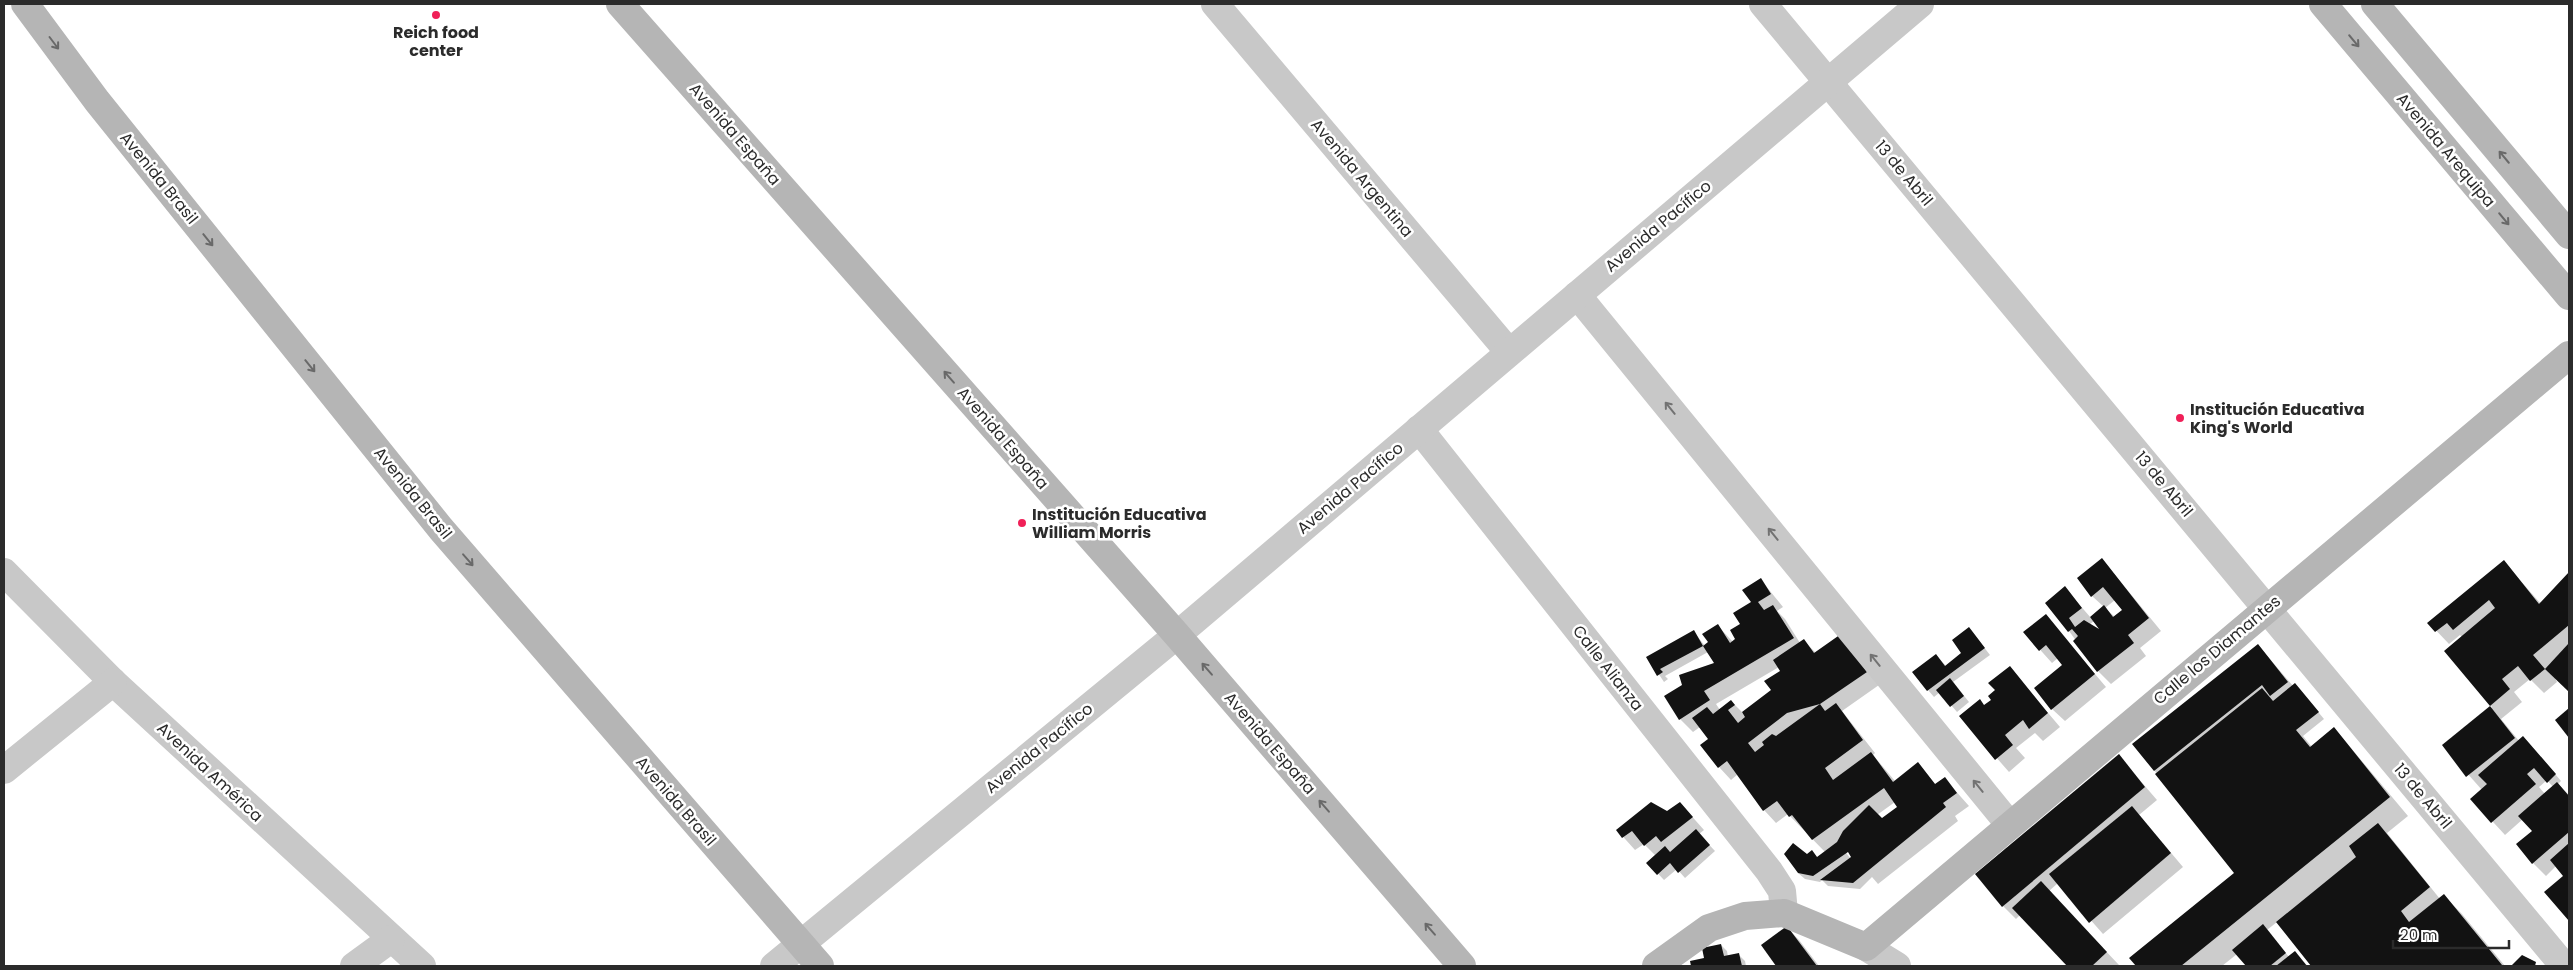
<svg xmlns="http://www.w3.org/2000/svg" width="2573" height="970" viewBox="0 0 2573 970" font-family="Poppins,sans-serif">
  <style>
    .shadow { fill: #0003; fill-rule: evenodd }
    .building { fill: #121212; fill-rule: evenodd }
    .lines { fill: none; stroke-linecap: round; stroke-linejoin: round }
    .street { stroke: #c8c8c8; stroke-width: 28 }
    .secondary { stroke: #b5b5b5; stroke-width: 28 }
    .oneway { stroke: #696969 }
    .oneway2 { stroke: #727272 }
    .poi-dot { fill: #f02058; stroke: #fff; stroke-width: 2 }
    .labels { text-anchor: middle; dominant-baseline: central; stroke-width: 5; stroke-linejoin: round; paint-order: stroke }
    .poi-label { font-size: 16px; font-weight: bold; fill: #2b2b2b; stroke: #fff; text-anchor: start }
    .street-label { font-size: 16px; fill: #2b2b2b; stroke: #fff }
  </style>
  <rect width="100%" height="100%" fill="#fff"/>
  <g class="shadow">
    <path d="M2102,559L2161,631L2140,648L2146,656L2111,684L2098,671L2069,631L2065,588L2091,618L2104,607L2092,596ZM2115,600L2124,611L2115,617L2105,608ZM2094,621L2103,633L2089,625Z"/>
    <path d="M2504,562L2541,604L2569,574V691L2554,676L2557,682L2544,693L2530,679L2514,692L2522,702L2501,719L2519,741L2523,737L2535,750L2561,781L2558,784L2569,795V919L2546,892L2564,876L2556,866L2546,876L2533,863V831L2523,819L2505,835L2472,799L2482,790L2443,746L2492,707L2445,651L2462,637L2460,635L2449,644L2429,623ZM2547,780L2553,787L2545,794L2539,787Z"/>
    <path d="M1761,580L1783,607L1777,611L1785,619L1800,643L1804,641L1816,653L1841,635L1879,685L1842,711L1875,753L1873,755L1895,781L1918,763L1936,785L1945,779L1969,806L1955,816L1958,821L1878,884L1872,877L1860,889L1828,886L1822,880L1820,882L1805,879L1798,873L1807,856L1812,852L1818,858L1825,852L1788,814L1776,823L1764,810L1738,774L1731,780L1719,767L1709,740L1700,727L1693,732L1680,719L1716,664L1708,652L1665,676L1668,679L1664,682L1648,658L1694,632L1705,646L1709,642L1718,626L1733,642L1737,639ZM1779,667L1782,671L1772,690L1743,713L1731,701L1720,710L1716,704ZM1895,802L1899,807L1882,820L1877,815ZM1845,848L1853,857L1851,859L1843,849Z"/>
    <polygon points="2046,616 2106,687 2065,721 2052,709 2064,665 2058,658 2052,663 2025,633"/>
    <polygon points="1969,628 1990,655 1953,682 1969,702 1957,712 1940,692 1934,697 1928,690 1936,655 1946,666 1963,653"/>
    <polygon points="2258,645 2293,686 2301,691 2324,719 2303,736 2312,747 2340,735 2408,816 2387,833 2440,899 2444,896 2462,914 2505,966 2313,966 2277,922 2267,930 2289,957 2294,953 2308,966 2247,966 2237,954 2222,966 2138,966 2131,958 2236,873 2154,770"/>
    <polygon points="2010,668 2060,727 2043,741 2035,733 2016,748 2025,758 2009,772 1960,716 1985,706 1993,700"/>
    <polygon points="2119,756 2157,800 2139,815 2183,867 2103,934 2058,883 2049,891 2119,965 2068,966 2020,915 2016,919 2003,906"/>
    <polygon points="1680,803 1704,830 1699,834 1715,851 1685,878 1677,869 1664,880 1648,863 1656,856 1644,844 1635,850 1617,830 1667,813"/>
    <polygon points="1787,928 1799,940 1819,966 1777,966"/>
    <polygon points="1721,945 1727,951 1728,957 1739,955 1745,961 1746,966 1692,966 1691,962 1705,959"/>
  </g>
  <g class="building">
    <polygon points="2102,558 2149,618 2128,635 2134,643 2097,672 2073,641 2078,636 2072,629 2068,632 2045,603 2065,586 2082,608 2069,618 2075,627 2084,620 2099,629 2090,617 2104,605 2113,617 2122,610 2103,587 2091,597 2077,578"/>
    <polygon points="2504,560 2539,604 2569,572 2569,625 2533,655 2545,669 2530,681 2518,666 2502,679 2510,689 2490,706 2444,651 2495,608 2489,600 2453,630 2447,623 2435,632 2427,623"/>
    <polygon points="1761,578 1771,594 1758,602 1764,610 1773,605 1794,638 1704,691 1710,700 1679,720 1664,696 1682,685 1679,675 1714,663 1703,646 1708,642 1702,634 1718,624 1730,643 1735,639 1730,630 1740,624 1733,613 1751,602 1742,590"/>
    <polygon points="2046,614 2095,674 2051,710 2034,688 2062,665 2046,645 2039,651 2023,632"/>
    <polygon points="1969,627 1985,648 1927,691 1912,672 1936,654 1945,666 1961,653 1952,640"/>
    <polygon points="1694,630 1703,646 1660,669 1663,672 1657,676 1646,657"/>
    <path d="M1841,634L1867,672L1820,704L1825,711L1836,703L1863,740L1825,768L1833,780L1871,752L1893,782L1918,762L1935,784L1945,777L1957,793L1943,803L1946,807L1853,883L1820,880L1851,857L1848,852L1813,876L1798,873L1784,854L1793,843L1807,854L1812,850L1817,857L1837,842L1843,831L1869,805L1882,818L1897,807L1884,788L1812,840L1792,815L1789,817L1777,801L1763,811L1727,761L1718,768L1700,745L1708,739L1692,718L1707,707L1713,714L1731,700L1735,705L1728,710L1738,723L1745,717L1742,712L1771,690L1764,681L1780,671L1773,660L1804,639L1814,653ZM1820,704L1776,736L1772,734L1762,742L1764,745L1755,752L1748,743L1787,713Z"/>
    <polygon points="2569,643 2569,692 2545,669"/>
    <polygon points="2258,644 2288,682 2270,696 2262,685 2154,771 2132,744"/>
    <polygon points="2010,666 2048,713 2029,729 2023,720 2005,735 2013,745 1995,760 1959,716 1980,699 1984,705 1991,700 1988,696 1995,690 1988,683"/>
    <polygon points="1950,678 1964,696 1950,707 1936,690"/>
    <polygon points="2295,683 2319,712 2296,730 2310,747 2334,727 2390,797 2181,966 2136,966 2129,958 2234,873 2155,774 2262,688 2273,701"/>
    <polygon points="2490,706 2515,738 2466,777 2442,745"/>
    <polygon points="2569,708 2569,738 2555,720"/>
    <polygon points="2523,736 2556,774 2547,783 2534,768 2527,774 2536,784 2491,823 2470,799 2487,784 2478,775"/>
    <polygon points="2119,754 2145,787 2002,907 1975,874"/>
    <polygon points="2557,782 2569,796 2569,832 2532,864 2516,844 2532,831 2518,816"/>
    <polygon points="1651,802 1667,811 1680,802 1693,817 1661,842 1656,836 1644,846 1632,831 1622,838 1616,830"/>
    <polygon points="2132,806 2171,853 2089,923 2049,874"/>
    <polygon points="2378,823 2430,887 2401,911 2409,922 2444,894 2502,965 2311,966 2276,922 2356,857 2349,846"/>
    <polygon points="1696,829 1710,845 1678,873 1670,863 1657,875 1646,863 1665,846 1670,852"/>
    <polygon points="2569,843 2569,921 2544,892 2563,876 2550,860"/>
    <polygon points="2041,881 2107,952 2092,966 2067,966 2012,908"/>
    <polygon points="2263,924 2286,953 2270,966 2246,966 2232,950"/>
    <polygon points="1787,926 1817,966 1776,966 1761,945"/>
    <polygon points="1721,944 1724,956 1739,953 1742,966 1691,966 1690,961 1704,958 1702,948"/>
    <polygon points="2295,951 2307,966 2276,966"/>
    <polygon points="2522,955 2536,962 2535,966 2511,966"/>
  </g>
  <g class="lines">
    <g class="street">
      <polyline points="1215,4 1509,352"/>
      <polyline points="1763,4 2564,966"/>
      <polyline points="1577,295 2009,824"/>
      <polyline points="1419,429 1769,871 1782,891 1784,913"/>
      <polyline points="4,572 113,682 422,966"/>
      <polyline points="4,770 113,682"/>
      <polyline points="1866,947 1897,966"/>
      <polyline points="354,966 391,939"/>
      <polyline points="774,966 1177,635 1920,4"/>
    </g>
    <g class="secondary">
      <polyline points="25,4 97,101 441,529 820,966"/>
      <polyline points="620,4 1177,635 1462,966"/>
      <polyline points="2323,4 2569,296"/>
      <polyline points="2375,4 2569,235"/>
      <polyline points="1656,966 1709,928 1745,916 1784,913 1866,947 2569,355"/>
    </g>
  </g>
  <defs><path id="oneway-shaft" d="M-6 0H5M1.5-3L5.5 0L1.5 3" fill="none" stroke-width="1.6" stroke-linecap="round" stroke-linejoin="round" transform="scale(1.25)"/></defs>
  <g class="oneway">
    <use href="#oneway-shaft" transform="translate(2354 41) rotate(50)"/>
    <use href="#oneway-shaft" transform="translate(54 43) rotate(53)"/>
    <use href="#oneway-shaft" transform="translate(2504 157) rotate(-130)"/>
    <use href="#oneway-shaft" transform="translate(2504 219) rotate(50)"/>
    <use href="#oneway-shaft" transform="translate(208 240) rotate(51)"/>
    <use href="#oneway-shaft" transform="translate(310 366) rotate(51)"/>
    <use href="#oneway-shaft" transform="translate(949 377) rotate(-131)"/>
    <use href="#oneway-shaft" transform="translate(468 560) rotate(49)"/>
    <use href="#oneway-shaft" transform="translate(1207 669) rotate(-131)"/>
    <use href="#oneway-shaft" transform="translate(1324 806) rotate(-131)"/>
    <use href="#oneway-shaft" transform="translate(1430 929) rotate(-131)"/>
  </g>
  <g class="oneway2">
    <use href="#oneway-shaft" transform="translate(1670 408) rotate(-129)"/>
    <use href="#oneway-shaft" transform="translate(1773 534) rotate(-129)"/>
    <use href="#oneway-shaft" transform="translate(1875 660) rotate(-129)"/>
    <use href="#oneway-shaft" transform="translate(1978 786) rotate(-129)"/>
  </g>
  <g class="poi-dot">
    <circle cx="436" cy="15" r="5"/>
    <circle cx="2180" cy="418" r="5"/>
    <circle cx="1022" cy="523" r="5"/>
  </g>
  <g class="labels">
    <g class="poi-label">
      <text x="436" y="32" text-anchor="middle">Reich food<tspan x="436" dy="18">center</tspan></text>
      <text x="2190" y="409">Institución Educativa<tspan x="2190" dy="18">King's World</tspan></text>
      <text x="1032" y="514">Institución Educativa<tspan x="1032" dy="18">William Morris</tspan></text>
    </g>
    <g class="street-label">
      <text transform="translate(735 134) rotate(49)">Avenida España</text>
      <text transform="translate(2446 150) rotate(50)">Avenida Arequipa</text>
      <text transform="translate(1904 173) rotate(50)">13 de Abril</text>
      <text transform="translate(159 178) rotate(51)">Avenida Brasil</text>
      <text transform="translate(1362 178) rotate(50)">Avenida Argentina</text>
      <text transform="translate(1658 226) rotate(-40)">Avenida Pacífico</text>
      <text transform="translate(1003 438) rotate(49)">Avenida España</text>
      <text transform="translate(2164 484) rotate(50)">13 de Abril</text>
      <text transform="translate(1350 488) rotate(-40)">Avenida Pacífico</text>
      <text transform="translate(413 493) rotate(51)">Avenida Brasil</text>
      <text transform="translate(2217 650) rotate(-40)">Calle los Diamantes</text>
      <text transform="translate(1608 668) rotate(52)">Calle Alianza</text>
      <text transform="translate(1270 743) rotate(49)">Avenida España</text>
      <text transform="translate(1039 748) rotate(-39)">Avenida Pacífico</text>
      <text transform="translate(210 772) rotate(43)">Avenida América</text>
      <text transform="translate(2423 796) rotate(50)">13 de Abril</text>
      <text transform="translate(676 801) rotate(49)">Avenida Brasil</text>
    </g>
  </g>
  <rect width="2573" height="970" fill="none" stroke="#2b2b2b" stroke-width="10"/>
  <path d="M2393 940v8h116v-8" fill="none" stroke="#2b2b2b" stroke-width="2.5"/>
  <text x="2400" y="940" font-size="15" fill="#2b2b2b" stroke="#ffffff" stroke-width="4" paint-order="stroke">20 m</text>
</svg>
